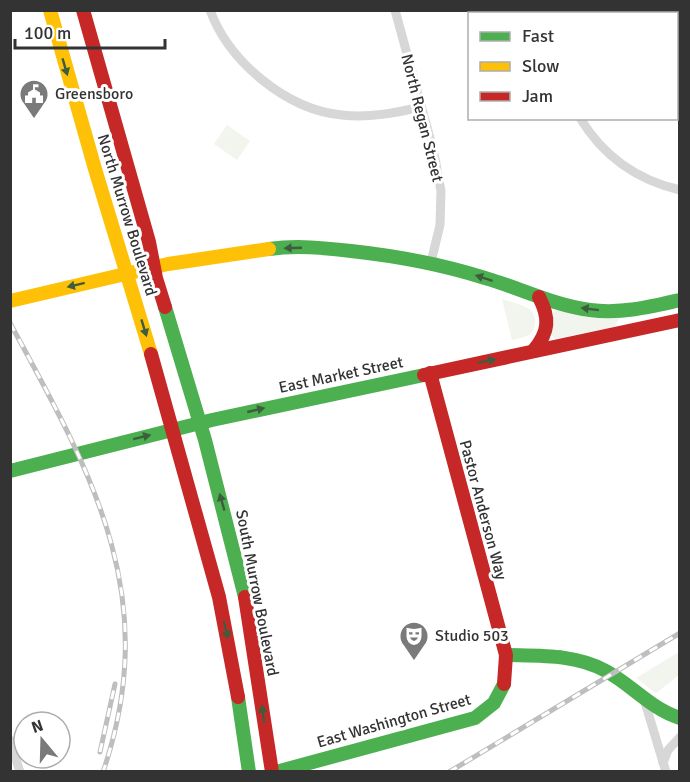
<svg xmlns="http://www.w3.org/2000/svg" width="690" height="782" viewBox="0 0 690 782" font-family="Signika,sans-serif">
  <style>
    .green { fill: #f1f5ed }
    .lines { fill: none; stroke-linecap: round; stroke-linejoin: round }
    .street { stroke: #d7d7d7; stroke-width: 9 }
    .fast { stroke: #4caf50; stroke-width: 14 }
    .slow { stroke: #ffc107; stroke-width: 14 }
    .jam { stroke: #c62828; stroke-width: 14 }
    .rail-casing { stroke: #bebebe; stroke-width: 5 }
    .rail { stroke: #fff; stroke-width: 3; stroke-dasharray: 9; stroke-linecap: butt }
    .oneway { fill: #3c5e3d }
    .labels { text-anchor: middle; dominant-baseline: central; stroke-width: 6; stroke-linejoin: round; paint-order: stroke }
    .poi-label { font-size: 16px; fill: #333; stroke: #fff; text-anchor: start }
    .street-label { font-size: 16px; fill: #333; stroke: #fff }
  </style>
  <rect width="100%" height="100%" fill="#fff"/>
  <g class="green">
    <polygon points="227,125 250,141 237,160 214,144"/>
    <path d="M502,299C510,302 522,304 529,309C537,314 537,328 530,334C526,338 518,338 512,340Z"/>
    <polygon points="557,310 579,315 619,316 620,318 614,327 555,339 551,335 553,312"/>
    <polygon points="679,652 679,675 656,693 636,678"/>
  </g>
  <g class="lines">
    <g class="street">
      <path d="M210,10C229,62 287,110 342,115C369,118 395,113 421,107"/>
      <polyline points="395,10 434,153 441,191 440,225 431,262"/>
      <polyline points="546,10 547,14"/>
      <path d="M580,118C603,156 637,180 680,190"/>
      <polyline points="644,699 666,772"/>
      <polyline points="10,740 20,772"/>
      <polyline points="663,763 668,750 680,737"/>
    </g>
    <g class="fast">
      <path d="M269,249C297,245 324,248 351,251C397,256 441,264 485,278C520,288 553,305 590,310C621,314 650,307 680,300"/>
      <polyline points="165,307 205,440 245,597"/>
      <polyline points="10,471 212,420 424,375"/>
      <path d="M506,655C539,656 576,654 606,671C632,685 651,709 680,718"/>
      <polyline points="238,697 249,772"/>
      <polyline points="276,772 475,718 494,703 504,684"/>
    </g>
    <g class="slow">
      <polyline points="50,10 95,169 151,354"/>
      <polyline points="10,301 168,264 269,249"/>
    </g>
    <g class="jam">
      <polyline points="83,10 149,242 156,278 165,307"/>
      <path d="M534,350C549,332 550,318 539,297"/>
      <polyline points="151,354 219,597 238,697"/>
      <polyline points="430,373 506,655 504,684"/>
      <polyline points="424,375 680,320"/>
      <polyline points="245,597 272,772"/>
    </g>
    <g class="rail-casing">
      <g id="rail">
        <path d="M10,323C92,474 163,596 103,772"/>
        <polyline points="100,752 115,684"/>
        <polyline points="449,772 680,633"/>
      </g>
    </g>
    <use href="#rail" class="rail"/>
  </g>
  <defs><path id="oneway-solid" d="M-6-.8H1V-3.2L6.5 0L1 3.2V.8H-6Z" transform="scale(1.5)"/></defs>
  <g class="oneway">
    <use href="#oneway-solid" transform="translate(65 67) rotate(74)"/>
    <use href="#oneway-solid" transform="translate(293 248) rotate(178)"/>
    <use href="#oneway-solid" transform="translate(484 278) rotate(-162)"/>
    <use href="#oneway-solid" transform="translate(76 285) rotate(166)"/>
    <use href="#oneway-solid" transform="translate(590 309) rotate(-173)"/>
    <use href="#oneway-solid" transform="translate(144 328) rotate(73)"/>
    <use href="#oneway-solid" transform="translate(487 361) rotate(-12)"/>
    <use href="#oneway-solid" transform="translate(256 410) rotate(-13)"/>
    <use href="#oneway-solid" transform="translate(142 437) rotate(-14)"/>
    <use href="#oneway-solid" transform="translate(222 502) rotate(-106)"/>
    <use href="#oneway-solid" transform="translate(226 630) rotate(77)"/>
    <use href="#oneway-solid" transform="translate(263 714) rotate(-98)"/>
  </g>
  <defs>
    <g id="civic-pin" transform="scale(1.5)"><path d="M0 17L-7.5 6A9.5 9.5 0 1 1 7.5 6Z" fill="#7a7a7a" stroke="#fff"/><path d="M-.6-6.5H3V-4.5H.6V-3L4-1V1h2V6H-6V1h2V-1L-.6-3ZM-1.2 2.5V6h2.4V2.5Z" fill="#fff"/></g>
    <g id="theatre-pin" transform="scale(1.5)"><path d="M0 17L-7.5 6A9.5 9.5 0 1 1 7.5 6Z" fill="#7a7a7a" stroke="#fff"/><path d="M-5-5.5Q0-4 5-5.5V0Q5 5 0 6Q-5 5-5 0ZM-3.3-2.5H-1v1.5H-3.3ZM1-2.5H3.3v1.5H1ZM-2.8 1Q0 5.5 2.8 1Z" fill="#fff"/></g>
  </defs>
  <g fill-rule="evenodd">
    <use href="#civic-pin" x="34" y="94"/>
    <use href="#theatre-pin" x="414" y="636"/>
  </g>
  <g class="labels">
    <g class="poi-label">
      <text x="55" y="94">Greensboro</text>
      <text x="435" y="636">Studio 503</text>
    </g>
    <g class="street-label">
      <text transform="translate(422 118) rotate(76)">North Regan Street</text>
      <text transform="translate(127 215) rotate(73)">North Murrow Boulevard</text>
      <text transform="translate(341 375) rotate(-12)">East Market Street</text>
      <text transform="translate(483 510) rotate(75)">Pastor Anderson Way</text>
      <text transform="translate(257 593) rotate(79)">South Murrow Boulevard</text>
      <text transform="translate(394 721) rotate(-16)">East Washington Street</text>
    </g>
  </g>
  <rect width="690" height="782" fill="none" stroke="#333333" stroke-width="24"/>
  <rect x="468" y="12" width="210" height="108" fill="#ffffff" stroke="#adadad" stroke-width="1.5"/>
  <rect x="480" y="32" width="30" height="9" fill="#4caf50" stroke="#adadad" stroke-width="1.5"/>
  <text x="522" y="42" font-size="18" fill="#333333">Fast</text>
  <rect x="480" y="62" width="30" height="9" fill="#ffc107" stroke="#adadad" stroke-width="1.5"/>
  <text x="522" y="72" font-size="18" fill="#333333">Slow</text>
  <rect x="480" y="92" width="30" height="9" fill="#c62828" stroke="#adadad" stroke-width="1.5"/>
  <text x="522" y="102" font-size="18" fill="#333333">Jam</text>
  <g transform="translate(42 740) rotate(341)"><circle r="28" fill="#ffffff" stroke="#adadad" stroke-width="1.5"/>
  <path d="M0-4.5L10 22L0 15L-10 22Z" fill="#7a7a7a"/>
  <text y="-9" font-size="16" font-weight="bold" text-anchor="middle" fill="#333333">N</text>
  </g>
  <path d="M15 39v9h150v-9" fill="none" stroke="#333333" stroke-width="3"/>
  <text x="24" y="39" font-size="18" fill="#333333" stroke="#ffffff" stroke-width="4.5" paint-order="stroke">100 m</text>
</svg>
